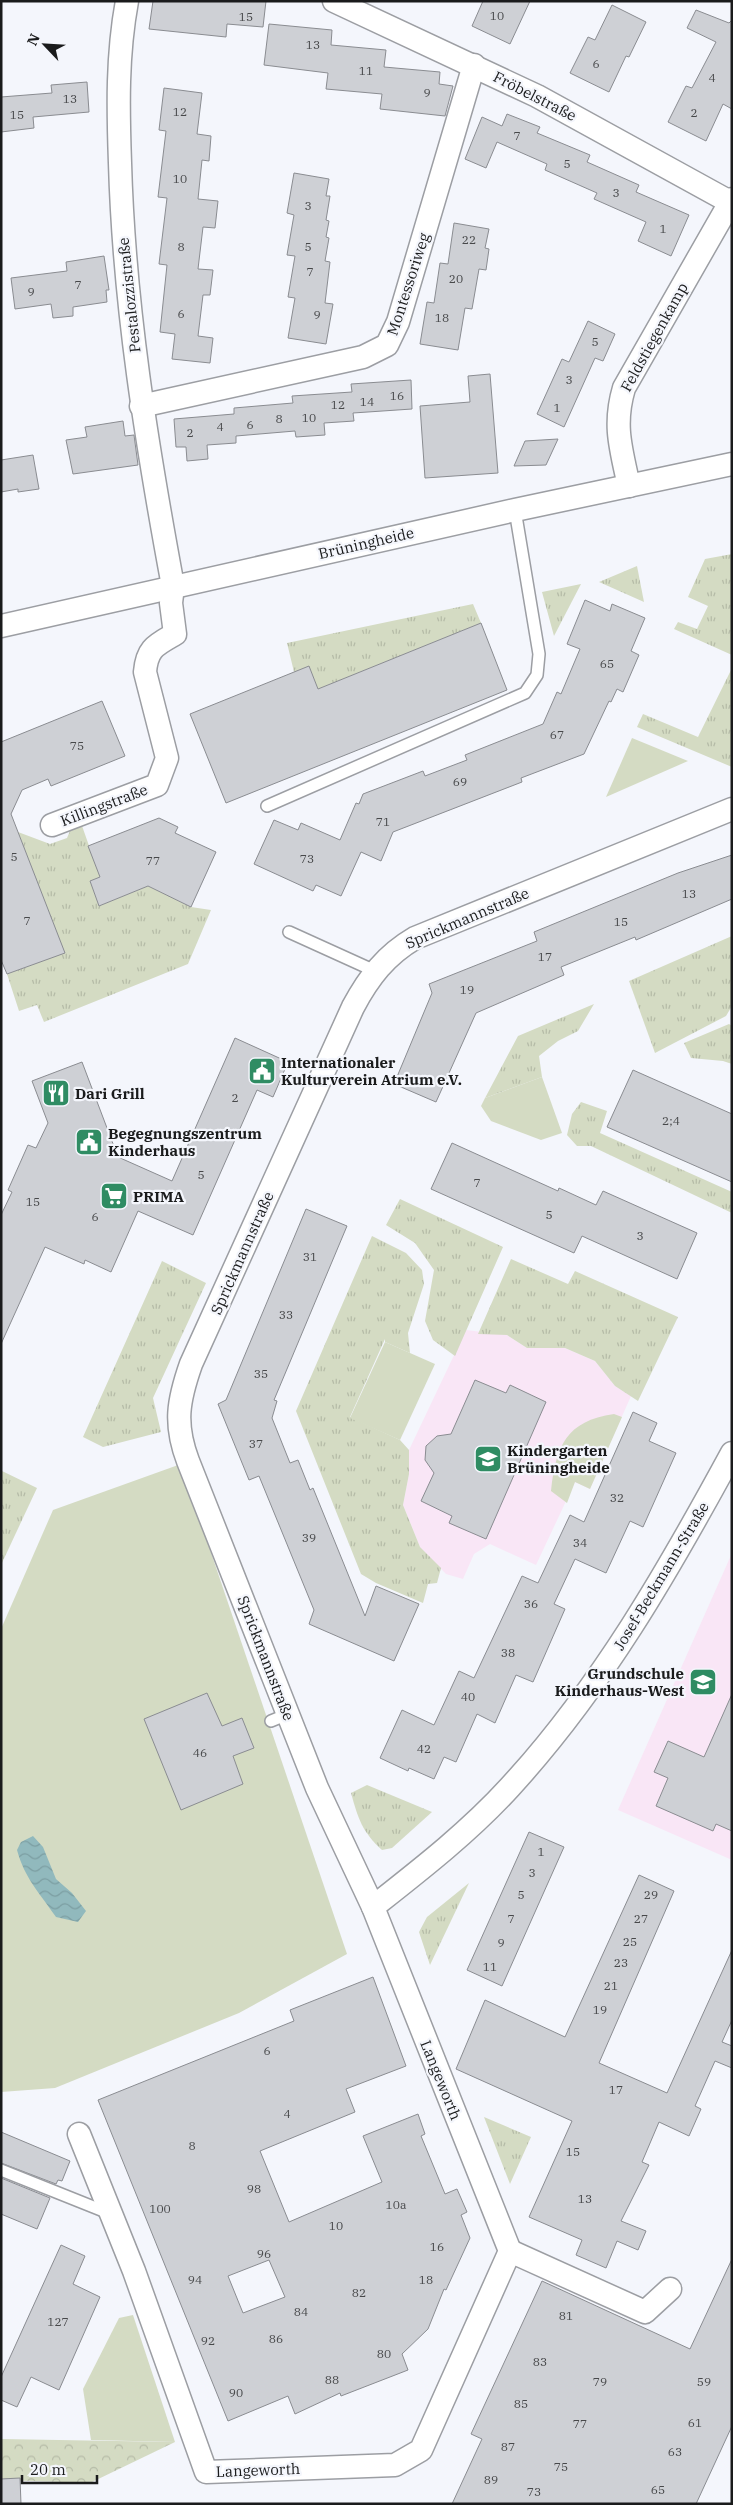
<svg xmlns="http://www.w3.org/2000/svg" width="733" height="2505" viewBox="0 0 733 2505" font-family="'IBM Plex Serif',serif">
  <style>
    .education { fill: #f9e6f6 }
    .grass { fill: url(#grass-tufts) }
    .forest { fill: url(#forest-crowns) }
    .park { fill: #d4dbc3 }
    .water { fill: url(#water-waves) }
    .building { fill: #ced0d5; stroke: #8a8c91; fill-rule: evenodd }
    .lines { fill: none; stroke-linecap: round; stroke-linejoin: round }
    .lane-casing { stroke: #9c9ea3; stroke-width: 14 }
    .street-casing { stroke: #9c9ea3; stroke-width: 25 }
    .lane { stroke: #fff; stroke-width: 11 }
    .street { stroke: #fff; stroke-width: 22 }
    .labels { text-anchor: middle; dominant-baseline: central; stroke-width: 4.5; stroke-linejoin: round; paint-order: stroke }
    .number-label { font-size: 12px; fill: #47484a }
    .street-label { font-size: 15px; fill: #1a1b1c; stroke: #f4f6fc }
    .poi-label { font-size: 15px; font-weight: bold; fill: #1a1b1c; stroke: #f4f6fc; text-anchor: start }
  </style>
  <defs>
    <pattern id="grass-tufts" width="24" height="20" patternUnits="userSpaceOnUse" patternTransform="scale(1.25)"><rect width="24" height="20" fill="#d4dbc3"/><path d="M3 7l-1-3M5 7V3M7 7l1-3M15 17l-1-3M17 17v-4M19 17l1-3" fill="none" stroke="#b5bba7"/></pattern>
    <pattern id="forest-crowns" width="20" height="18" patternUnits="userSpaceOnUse" patternTransform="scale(1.25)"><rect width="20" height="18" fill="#d4dbc3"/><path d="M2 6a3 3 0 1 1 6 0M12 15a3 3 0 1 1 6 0" fill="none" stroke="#b5bba7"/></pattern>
    <pattern id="water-waves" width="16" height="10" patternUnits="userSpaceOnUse" patternTransform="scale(1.25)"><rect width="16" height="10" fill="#91b9bd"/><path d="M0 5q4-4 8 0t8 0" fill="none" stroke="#7c9ea2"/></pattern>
  </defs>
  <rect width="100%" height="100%" fill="#f4f6fc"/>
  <g class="education">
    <polygon points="466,1330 507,1335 527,1348 565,1348 595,1361 615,1386 631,1396 590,1489 575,1482 536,1565 490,1544 474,1554 463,1579 446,1574 420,1547 403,1505 409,1474 409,1450"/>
    <polygon points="732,1553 732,1860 618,1810"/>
  </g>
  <g class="grass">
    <polygon points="732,554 732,655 674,629 678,622 697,629 708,606 688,597 705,559"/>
    <polygon points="637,566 644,602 599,582"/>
    <polygon points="581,584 554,636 542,592"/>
    <polygon points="473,604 481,623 318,689 309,667 294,672 287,643"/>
    <polygon points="732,668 732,767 637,727 643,714 698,737"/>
    <polygon points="81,823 100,877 90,881 99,906 148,886 191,907 211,910 188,964 44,1022 37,1005 19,1011 7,974 64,953 18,832 50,844 67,838 72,826"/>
    <polygon points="732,936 732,1006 726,1016 655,1053 629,981"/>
    <polygon points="594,1004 578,1031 558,1041 539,1056 542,1077 485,1098 518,1036"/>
    <polygon points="729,1024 732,1026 732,1064 723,1061 691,1058 684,1043"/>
    <polygon points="581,1102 607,1111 600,1133 732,1192 732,1213 591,1146 577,1146 567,1135 572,1114"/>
    <polygon points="400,1199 503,1247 455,1356 433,1340 425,1321 434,1270 415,1243 386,1225"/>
    <polygon points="372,1236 406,1253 422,1270 424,1284 408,1333 410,1353 385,1342 385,1339 350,1417 400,1440 409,1450 409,1474 403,1505 420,1547 441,1568 437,1583 428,1584 423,1603 376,1583 361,1574 296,1411"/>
    <polygon points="511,1259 568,1284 575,1271 678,1317 638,1401 615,1386 595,1361 565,1348 527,1348 507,1335 478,1334"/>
    <polygon points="162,1261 206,1283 153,1398 161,1432 103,1447 83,1437"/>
    <polygon points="2,1471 37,1488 1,1565 1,1474"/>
    <path d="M367,1785L432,1812L392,1848L382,1850C362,1832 358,1818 351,1793Z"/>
    <polygon points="469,1883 430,1965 419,1932 427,1917"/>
    <polygon points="484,2117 531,2137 510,2184"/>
  </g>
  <polygon class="forest" points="1,2439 175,2442 90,2483 1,2480"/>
  <g class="park">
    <polygon points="632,738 688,761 606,797"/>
    <polygon points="542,1077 562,1133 541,1140 491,1121 481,1106 485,1098"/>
    <polygon points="385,1342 435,1364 400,1440 350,1418"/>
    <path d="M614,1414L622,1417L590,1489L575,1482L567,1503L551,1491C556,1446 566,1421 614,1414Z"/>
    <polygon points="181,1464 347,1954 239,2013 55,2088 1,2092 1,1629 53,1510"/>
    <polygon points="133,2315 175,2442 91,2440 83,2389 119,2318"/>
  </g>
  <path class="water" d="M33,1836L43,1847L56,1879L72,1893L86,1911L78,1922L56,1917C39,1892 25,1879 17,1850L21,1842Z"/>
  <g class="building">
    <polygon points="153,1 266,1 263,27 227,24 226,37 149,29"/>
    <polygon points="483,1 530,1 510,44 472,26"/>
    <polygon points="612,5 646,22 629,57 626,56 609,92 570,73 588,37 595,40"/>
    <polygon points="696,10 729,23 732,20 732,109 723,104 706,141 668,122 686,86 692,88 716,42 687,28"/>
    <polygon points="269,24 332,30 331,45 386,50 384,67 440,72 439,84 453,86 445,116 380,109 382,94 326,89 328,73 264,65"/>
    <polygon points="87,82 89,112 33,117 34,128 1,132 1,97 52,93 51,85"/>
    <polygon points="164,88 202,93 197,134 211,136 209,161 202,160 198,199 218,201 215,228 203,227 198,269 213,270 210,295 203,295 198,336 213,338 210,363 172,359 175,334 160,332 167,265 159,264 167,198 158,197 166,131 159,130"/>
    <polygon points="507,114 540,127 537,133 590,155 587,162 639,185 636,192 689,215 671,256 638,241 646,222 594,199 597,193 545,170 547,164 497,142 486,168 465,159 482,117 502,126"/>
    <polygon points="294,173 329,179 326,196 330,196 326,220 329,221 326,237 329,238 325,261 330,262 325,303 333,304 326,344 288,338 295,298 288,297 295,256 287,255 294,215 287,213"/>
    <polygon points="454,223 489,229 485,248 489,249 486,270 479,269 472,309 465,308 458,350 420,344 427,302 434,303 440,263 448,264"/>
    <polygon points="104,256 109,290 106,290 107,302 73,307 73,316 53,318 51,304 15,309 11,278 67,271 66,262"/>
    <polygon points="588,321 615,334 603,361 595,358 564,427 537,414 562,359 569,362"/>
    <polygon points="490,374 498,473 425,478 420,406 470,402 468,376"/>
    <polygon points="411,380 412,409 353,413 354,421 324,423 325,435 296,437 295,431 236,436 236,443 207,445 208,459 187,461 186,447 176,447 174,419 234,414 234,408 293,403 292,396 352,392 351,384"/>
    <polygon points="123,421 125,436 134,435 138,465 73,474 66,440 87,437 85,427"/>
    <polygon points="558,439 546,465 514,466 525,441"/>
    <polygon points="33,455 39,489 18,492 18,489 1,492 1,460"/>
    <polygon points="585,600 610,611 612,604 645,618 631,651 639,655 623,692 617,689 611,702 609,701 584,754 521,778 522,782 393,832 381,861 361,852 341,896 316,885 313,891 254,864 274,820 298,830 301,823 340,840 356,803 359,804 363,794 423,771 425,776 467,760 465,755 543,724 557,692 561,694 580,649 567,644"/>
    <polygon points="481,623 507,690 226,803 190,714 309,666 318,689"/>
    <polygon points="102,701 125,756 51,786 48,779 22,790 11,814 65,953 7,974 1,960 1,742"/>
    <polygon points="159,818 178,827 175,833 216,852 191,907 148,886 99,906 90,881 100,877 88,846"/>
    <polygon points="732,855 732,899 636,940 635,937 561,967 564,975 476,1013 436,1102 394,1084 432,993 429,984 537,941 534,932 678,873"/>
    <polygon points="235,1038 288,1062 273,1097 257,1090 193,1235 138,1211 111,1272 85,1260 84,1264 45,1247 1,1344 1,1215 12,1192 8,1190 28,1145 36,1148 48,1123 32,1081 82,1062 118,1157 172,1181"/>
    <polygon points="633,1070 732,1114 732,1182 607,1127"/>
    <polygon points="452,1143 558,1191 559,1188 596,1205 603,1191 697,1233 677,1279 582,1236 574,1253 431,1189"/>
    <polygon points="306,1209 347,1226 274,1400 277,1401 272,1418 290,1463 298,1460 310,1490 313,1488 365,1616 376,1586 419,1604 394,1661 309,1624 314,1610 259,1476 249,1480 218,1404 226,1400"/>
    <polygon points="475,1380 506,1393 510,1385 546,1402 486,1539 449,1523 452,1516 421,1501 434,1473 425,1460 426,1446 437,1436 451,1434"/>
    <polygon points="633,1412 657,1423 649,1441 676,1453 643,1527 630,1521 606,1573 575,1559 554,1604 565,1609 533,1682 516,1675 495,1723 477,1714 456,1762 444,1757 434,1779 409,1768 408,1771 380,1758 402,1710 434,1725 459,1671 474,1678 522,1576 538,1583 570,1515 584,1522"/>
    <polygon points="207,1693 222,1726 242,1718 254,1748 233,1756 243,1784 181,1810 144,1719"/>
    <polygon points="732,1694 732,1831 716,1824 713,1831 656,1806 668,1778 654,1772 668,1741 704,1757"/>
    <polygon points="529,1832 564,1847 502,1986 467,1970"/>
    <polygon points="639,1875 674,1891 599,2063 667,2093 732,1950 732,2020 722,2042 732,2046 732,2068 715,2061 695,2106 701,2109 689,2136 659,2122 642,2162 649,2165 621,2221 646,2231 638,2250 617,2241 606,2268 576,2255 582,2240 529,2217 572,2121 456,2069 485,2000 565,2037"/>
    <path d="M373,1977L406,2066L346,2089L355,2112L260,2151L289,2222L382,2182L363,2136L418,2114L425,2134L421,2136L445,2194L457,2189L467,2212L461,2215L470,2238L446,2290L444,2289L428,2329L402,2354L408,2370L341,2396L340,2393L295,2414L288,2396L228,2421L98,2100L294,2021L290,2010ZM269,2260L285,2297L243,2313L228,2276Z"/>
    <polygon points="1,2132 70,2161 62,2181 58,2180 56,2184 1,2163"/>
    <polygon points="1,2178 50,2198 37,2229 1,2214"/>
    <polygon points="61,2245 85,2256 73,2284 100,2297 59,2390 31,2377 17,2407 1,2400 1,2377"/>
    <polygon points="732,2259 732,2426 696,2504 452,2504 482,2439 471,2434 542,2281 690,2349"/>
    <polygon points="20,2478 21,2504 1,2504 1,2479"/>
  </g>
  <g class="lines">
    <g class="lane-casing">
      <g id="lane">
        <polyline points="267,806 525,693 537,675 539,654 515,510"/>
        <polyline points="289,932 375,971"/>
        <polyline points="271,1721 288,1714"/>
        <polyline points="1,2170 111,2214"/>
      </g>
    </g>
    <g class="street-casing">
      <g id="street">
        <polyline points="334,1 537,96 730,202"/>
        <polyline points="141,406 363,357 387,345 398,322 474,65"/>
        <path d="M629,486C621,449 613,425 624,388L732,199"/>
        <polyline points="1,626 515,510 732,464"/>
        <path d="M52,825L157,785L167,758L145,672C147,648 156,645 175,634L171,603L173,586C147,446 124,306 120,163C118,108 117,55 127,1"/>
        <path d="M373,1907C420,1870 469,1832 510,1787C601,1688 668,1571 732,1453"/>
        <path d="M79,2134L134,2271L206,2472L395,2465L421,2450L510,2251L373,1907L317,1788L188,1461C174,1424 178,1401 191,1364L353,1007C369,977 386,955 415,938L732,809"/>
        <polyline points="510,2251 645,2312 670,2289"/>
      </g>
    </g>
    <use href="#lane" class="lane"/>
    <use href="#street" class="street"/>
  </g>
  <defs>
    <g id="civic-square" transform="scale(1.4375)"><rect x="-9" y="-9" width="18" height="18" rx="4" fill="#2f8c63" stroke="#f4f6fc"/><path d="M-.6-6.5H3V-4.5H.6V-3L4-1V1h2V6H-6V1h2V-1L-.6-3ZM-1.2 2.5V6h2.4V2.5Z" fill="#fff"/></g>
    <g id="restaurant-square" transform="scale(1.4375)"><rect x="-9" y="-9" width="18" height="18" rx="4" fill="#2f8c63" stroke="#f4f6fc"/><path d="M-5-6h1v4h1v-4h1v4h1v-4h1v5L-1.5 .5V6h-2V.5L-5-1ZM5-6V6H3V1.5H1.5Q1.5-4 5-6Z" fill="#fff"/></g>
    <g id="supermarket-square" transform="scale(1.4375)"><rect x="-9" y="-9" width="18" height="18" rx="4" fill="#2f8c63" stroke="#f4f6fc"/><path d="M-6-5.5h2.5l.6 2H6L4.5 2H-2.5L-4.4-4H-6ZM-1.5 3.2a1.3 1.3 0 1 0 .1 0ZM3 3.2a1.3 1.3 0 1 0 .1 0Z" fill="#fff"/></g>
    <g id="school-square" transform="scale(1.4375)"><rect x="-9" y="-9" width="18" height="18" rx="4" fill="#2f8c63" stroke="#f4f6fc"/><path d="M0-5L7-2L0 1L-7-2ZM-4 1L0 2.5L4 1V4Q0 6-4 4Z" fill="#fff"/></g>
  </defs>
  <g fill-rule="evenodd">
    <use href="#civic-square" x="262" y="1071"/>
    <use href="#restaurant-square" x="56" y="1093"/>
    <use href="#civic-square" x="89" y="1142"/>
    <use href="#supermarket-square" x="114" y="1196"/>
    <use href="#school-square" x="488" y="1459"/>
    <use href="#school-square" x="703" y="1682"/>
  </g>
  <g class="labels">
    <g class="number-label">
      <text x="497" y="15">10</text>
      <text x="246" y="16">15</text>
      <text x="313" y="44">13</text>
      <text x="596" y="63">6</text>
      <text x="366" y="70">11</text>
      <text x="712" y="77">4</text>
      <text x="427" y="92">9</text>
      <text x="70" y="98">13</text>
      <text x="180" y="111">12</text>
      <text x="694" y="112">2</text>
      <text x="17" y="114">15</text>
      <text x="517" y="135">7</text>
      <text x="567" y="163">5</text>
      <text x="180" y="178">10</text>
      <text x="616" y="192">3</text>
      <text x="308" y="205">3</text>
      <text x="663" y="228">1</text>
      <text x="469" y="239">22</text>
      <text x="181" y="246">8</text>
      <text x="308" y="246">5</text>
      <text x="310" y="271">7</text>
      <text x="456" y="278">20</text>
      <text x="78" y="284">7</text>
      <text x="31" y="291">9</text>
      <text x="181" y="313">6</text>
      <text x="317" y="314">9</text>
      <text x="442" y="317">18</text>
      <text x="595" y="341">5</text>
      <text x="569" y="379">3</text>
      <text x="397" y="395">16</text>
      <text x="367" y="401">14</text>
      <text x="338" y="404">12</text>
      <text x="557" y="407">1</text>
      <text x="309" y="417">10</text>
      <text x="279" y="418">8</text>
      <text x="250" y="424">6</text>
      <text x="220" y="426">4</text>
      <text x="190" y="432">2</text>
      <text x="607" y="663">65</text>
      <text x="557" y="734">67</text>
      <text x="77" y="745">75</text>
      <text x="460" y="781">69</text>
      <text x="383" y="821">71</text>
      <text x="14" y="856">5</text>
      <text x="307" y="858">73</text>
      <text x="153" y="860">77</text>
      <text x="689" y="893">13</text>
      <text x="27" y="920">7</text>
      <text x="621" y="921">15</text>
      <text x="545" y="956">17</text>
      <text x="467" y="989">19</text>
      <text x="235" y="1097">2</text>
      <text x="671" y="1120">2;4</text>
      <text x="201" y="1174">5</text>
      <text x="477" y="1182">7</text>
      <text x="33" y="1201">15</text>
      <text x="549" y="1214">5</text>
      <text x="95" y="1216">6</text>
      <text x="640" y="1235">3</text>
      <text x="310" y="1256">31</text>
      <text x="286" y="1314">33</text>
      <text x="261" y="1373">35</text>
      <text x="256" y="1443">37</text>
      <text x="617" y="1497">32</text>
      <text x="309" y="1537">39</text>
      <text x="580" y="1542">34</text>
      <text x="531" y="1603">36</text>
      <text x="508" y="1652">38</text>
      <text x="468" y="1696">40</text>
      <text x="424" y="1748">42</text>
      <text x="200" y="1752">46</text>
      <text x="541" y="1851">1</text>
      <text x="532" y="1872">3</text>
      <text x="521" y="1894">5</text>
      <text x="651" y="1894">29</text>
      <text x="511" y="1918">7</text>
      <text x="641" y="1918">27</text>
      <text x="630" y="1941">25</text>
      <text x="501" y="1942">9</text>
      <text x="621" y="1962">23</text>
      <text x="490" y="1966">11</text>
      <text x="611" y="1985">21</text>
      <text x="600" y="2009">19</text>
      <text x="267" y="2050">6</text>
      <text x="616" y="2089">17</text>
      <text x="287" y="2113">4</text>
      <text x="192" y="2145">8</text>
      <text x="573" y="2151">15</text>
      <text x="254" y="2188">98</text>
      <text x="585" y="2198">13</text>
      <text x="396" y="2204">10a</text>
      <text x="160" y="2208">100</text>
      <text x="336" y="2225">10</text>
      <text x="437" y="2246">16</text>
      <text x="264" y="2253">96</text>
      <text x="195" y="2279">94</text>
      <text x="426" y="2279">18</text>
      <text x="359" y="2292">82</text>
      <text x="301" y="2311">84</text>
      <text x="566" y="2315">81</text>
      <text x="58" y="2321">127</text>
      <text x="276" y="2338">86</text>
      <text x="208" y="2340">92</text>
      <text x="384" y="2353">80</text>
      <text x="540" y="2361">83</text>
      <text x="332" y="2379">88</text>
      <text x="600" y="2381">79</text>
      <text x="704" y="2381">59</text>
      <text x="236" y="2392">90</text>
      <text x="521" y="2403">85</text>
      <text x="695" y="2422">61</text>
      <text x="580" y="2423">77</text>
      <text x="508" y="2446">87</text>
      <text x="675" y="2451">63</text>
      <text x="561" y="2466">75</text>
      <text x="491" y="2479">89</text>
      <text x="658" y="2489">65</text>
      <text x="534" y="2491">73</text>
    </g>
    <g class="street-label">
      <text transform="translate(535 96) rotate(27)">Fröbelstraße</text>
      <text transform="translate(408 284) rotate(-72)">Montessoriweg</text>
      <text transform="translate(129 295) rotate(-96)">Pestalozzistraße</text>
      <text transform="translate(654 337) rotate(-61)">Feldstiegenkamp</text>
      <text transform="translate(366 543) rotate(-13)">Brüningheide</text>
      <text transform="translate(104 805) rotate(-21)">Killingstraße</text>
      <text transform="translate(467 918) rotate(-23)">Sprickmannstraße</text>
      <text transform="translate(242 1253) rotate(-66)">Sprickmannstraße</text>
      <text transform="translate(661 1576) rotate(-59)">Josef-Beckmann-Straße</text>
      <text transform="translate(266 1658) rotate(69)">Sprickmannstraße</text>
      <text transform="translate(441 2080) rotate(68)">Langeworth</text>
      <text transform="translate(258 2470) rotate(-2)">Langeworth</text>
    </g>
    <g class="poi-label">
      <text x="281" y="1062">Internationaler<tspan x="281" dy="17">Kulturverein Atrium e.V.</tspan></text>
      <text x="75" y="1093">Dari Grill</text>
      <text x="108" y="1133">Begegnungszentrum<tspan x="108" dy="17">Kinderhaus</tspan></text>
      <text x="133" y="1196">PRIMA</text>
      <text x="507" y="1450">Kindergarten<tspan x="507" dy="17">Brüningheide</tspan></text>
      <text x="684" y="1673" text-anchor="end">Grundschule<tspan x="684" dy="17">Kinderhaus-West</tspan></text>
    </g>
  </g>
  <rect width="733" height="2505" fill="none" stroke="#1a1b1c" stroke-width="5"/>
  <g transform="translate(45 45) rotate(295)" stroke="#f4f6fc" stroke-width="4" paint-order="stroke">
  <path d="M0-4L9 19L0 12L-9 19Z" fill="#1a1b1c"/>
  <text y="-8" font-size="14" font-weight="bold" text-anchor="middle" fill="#1a1b1c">N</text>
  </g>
  <path d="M22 2475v8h75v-8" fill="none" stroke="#1a1b1c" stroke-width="2.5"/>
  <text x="30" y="2475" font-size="15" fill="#1a1b1c" stroke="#f4f6fc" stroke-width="4" paint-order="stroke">20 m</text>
</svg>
